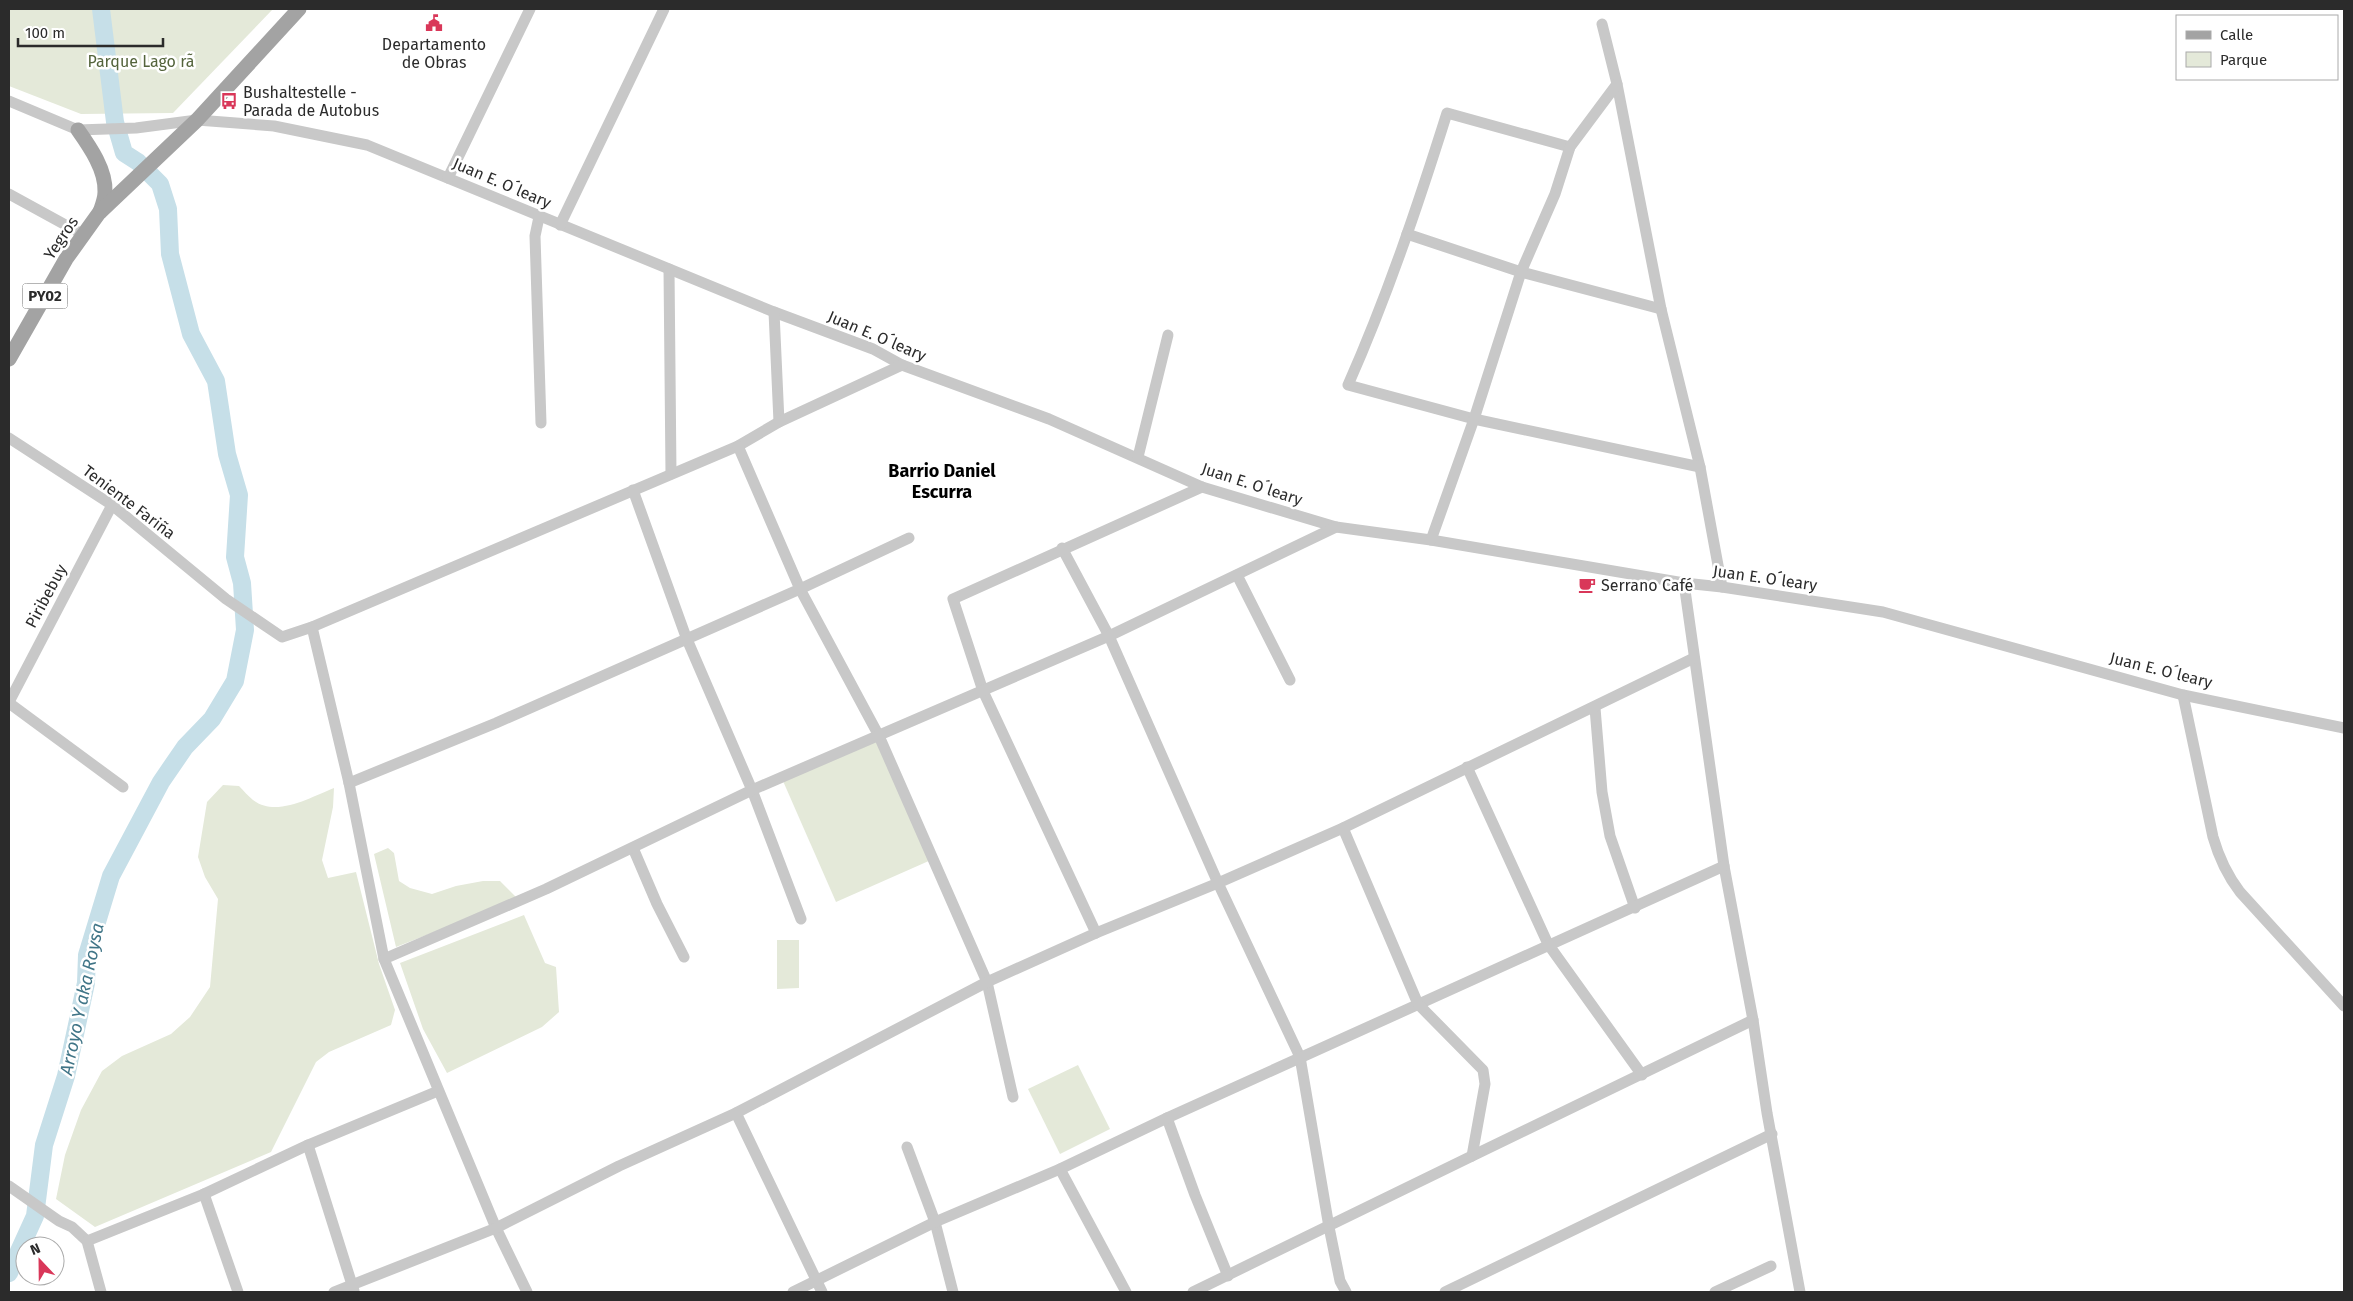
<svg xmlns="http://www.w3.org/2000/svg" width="2353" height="1301" viewBox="0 0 2353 1301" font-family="'Fira Sans',sans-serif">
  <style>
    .green { fill: #e4e9d9 }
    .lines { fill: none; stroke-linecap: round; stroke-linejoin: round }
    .river { stroke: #c6dfe8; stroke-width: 18 }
    .minor { stroke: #c8c8c8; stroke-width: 11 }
    .major { stroke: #a3a3a3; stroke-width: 15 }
    .labels { text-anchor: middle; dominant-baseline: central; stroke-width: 5; stroke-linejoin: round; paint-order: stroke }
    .shield { fill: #fff; stroke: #6b6b6b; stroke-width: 1 }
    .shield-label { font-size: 15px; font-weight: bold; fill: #2b2b2b }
    .poi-label { font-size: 16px; fill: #2b2b2b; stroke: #fff; text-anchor: start }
    .park-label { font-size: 16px; fill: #54643c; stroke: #fff }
    .street-label { font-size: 16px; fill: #2b2b2b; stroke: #fff }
    .neighbourhood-label { font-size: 18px; font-weight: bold; fill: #000; stroke: #fff }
    .water-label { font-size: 18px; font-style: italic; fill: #407587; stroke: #fff }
  </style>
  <rect width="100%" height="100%" fill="#fff"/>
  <g class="green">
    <polygon points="9,9 273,9 173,113 81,114 9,86"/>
    <polygon points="877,740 931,860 836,902 783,781"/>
    <path d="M223,785L239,786C244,791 248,796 253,800C276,818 311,797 334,788L333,807L322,860L328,878L356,872L379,964L395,1010L391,1025L329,1052L316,1062L271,1152L95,1227L56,1199L65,1155L81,1110L102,1071L122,1056L171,1034L190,1017L210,987L218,899L205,877L198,857L207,802Z"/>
    <polygon points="388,848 394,853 399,881 410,888 432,894 456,886 483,881 500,881 518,899 396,947 374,854"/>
    <polygon points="524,915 545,963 556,967 559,1012 542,1027 447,1073 423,1029 400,963"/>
    <polygon points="777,940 799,940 799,988 777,989"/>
    <polygon points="1078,1065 1110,1129 1060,1154 1028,1089"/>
  </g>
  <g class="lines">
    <polyline class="river" points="9,1273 35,1216 44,1145 66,1076 86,983 87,955 111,876 161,782 185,747 212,719 235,681 245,630 242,583 235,557 239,495 227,454 216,381 191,334 170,254 168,209 160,184 138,162 124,153 115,122 101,9"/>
    <g class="minor">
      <polyline points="1602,24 1617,84 1661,309 1700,467 1722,587"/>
      <polyline points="9,101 78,130 136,128 197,120 274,126 367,145 774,312 873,349 902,365 1049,419 1202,487 1336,527 1431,540 1684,583 1722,587 1883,612 2183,695 2344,728"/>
      <path d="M1570,147L1447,113C1418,205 1387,297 1348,385L1474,419L1700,467"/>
      <polyline points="448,178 530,9"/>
      <polyline points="9,194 82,234"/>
      <polyline points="539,217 535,236 541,423"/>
      <polyline points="560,225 664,9"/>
      <polyline points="1407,234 1521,272 1661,309"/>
      <polyline points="669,269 671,474"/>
      <polyline points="774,312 779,422"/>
      <polyline points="9,438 112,505 226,599 282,637 312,627 738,446 779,422 902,365"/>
      <polyline points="738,446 800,589 879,736 987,982 1013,1097"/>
      <polyline points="1138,457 1168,335"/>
      <polyline points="633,490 686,637 752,790 801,919"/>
      <polyline points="1431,540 1474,419 1521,272 1555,194 1570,147 1617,84"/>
      <polyline points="1062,548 1109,636 1218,883 1300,1057 1329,1227 1340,1281 1346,1292"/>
      <polyline points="1237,575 1290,680"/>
      <polyline points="1684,583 1724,866 1753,1020 1767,1113 1800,1292"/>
      <polyline points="312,627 349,783 384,959 496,1228 527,1292"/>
      <path d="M2183,695L2213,837C2219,858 2227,875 2240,892L2344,1006"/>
      <polyline points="9,702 112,505"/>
      <polyline points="9,703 123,787"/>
      <polyline points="1595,708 1602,792 1610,836 1635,908"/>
      <polyline points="1467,767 1548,944 1642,1075"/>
      <polyline points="349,783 496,723 800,589 909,538"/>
      <polyline points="633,848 657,904 684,957"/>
      <polyline points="1096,933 983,691 953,599 1202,487"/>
      <polyline points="384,959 546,889 752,790 1109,636 1336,527"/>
      <polyline points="736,1113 822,1292"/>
      <polyline points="1167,1118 1195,1195 1228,1276"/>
      <polyline points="308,1145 354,1291"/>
      <polyline points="907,1147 935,1222 953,1292"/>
      <polyline points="1472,1156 1753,1020"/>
      <polyline points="1060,1169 1126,1292"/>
      <polyline points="9,1186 59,1221 72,1227 87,1241 101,1292"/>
      <polyline points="204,1194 238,1292"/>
      <polyline points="87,1241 204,1194 308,1145 438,1091"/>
      <polyline points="334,1292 496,1228 619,1166 736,1113 987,982 1096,933 1218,883 1343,828 1694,658"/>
      <polyline points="793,1292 935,1222 1060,1169 1167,1118 1724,866"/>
      <polyline points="1193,1292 1472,1156 1485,1084 1483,1070 1418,1004 1343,828"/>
      <polyline points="1445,1292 1772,1134"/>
      <polyline points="1715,1292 1771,1266"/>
    </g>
    <g class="major">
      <path d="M78,130C90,147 106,170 105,192C105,199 102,206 100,212"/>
      <polyline points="9,359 66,259 99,213 197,120 299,9"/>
    </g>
  </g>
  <defs>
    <g id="civic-bare" transform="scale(1.35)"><path d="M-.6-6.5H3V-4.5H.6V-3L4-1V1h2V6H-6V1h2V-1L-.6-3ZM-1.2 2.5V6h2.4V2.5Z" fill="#d93759" stroke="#fff" stroke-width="2.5" paint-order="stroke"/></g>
    <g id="bus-bare" transform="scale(1.35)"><path d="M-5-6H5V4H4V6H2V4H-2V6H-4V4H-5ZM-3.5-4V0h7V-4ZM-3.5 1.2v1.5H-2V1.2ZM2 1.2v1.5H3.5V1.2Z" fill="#d93759" stroke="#fff" stroke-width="2.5" paint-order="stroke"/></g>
    <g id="cafe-bare" transform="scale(1.35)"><path d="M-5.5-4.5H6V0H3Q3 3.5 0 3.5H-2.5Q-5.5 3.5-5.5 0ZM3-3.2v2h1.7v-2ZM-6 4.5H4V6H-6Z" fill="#d93759" stroke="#fff" stroke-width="2.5" paint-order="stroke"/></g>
  </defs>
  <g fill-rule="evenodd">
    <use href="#civic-bare" x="434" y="23"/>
    <use href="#bus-bare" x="229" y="101"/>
    <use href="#cafe-bare" x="1587" y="585"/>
  </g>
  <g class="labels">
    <rect class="shield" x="22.5" y="283.5" width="45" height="25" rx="4"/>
    <g class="shield-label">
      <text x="45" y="296">PY02</text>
    </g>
    <g class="poi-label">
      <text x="434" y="44" text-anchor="middle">Departamento<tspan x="434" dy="18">de Obras</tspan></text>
      <text x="243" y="92">Bushaltestelle -<tspan x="243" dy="18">Parada de Autobus</tspan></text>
      <text x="1601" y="585">Serrano Café</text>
    </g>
    <g class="park-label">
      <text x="141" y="61">Parque Lago rã</text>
    </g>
    <g class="street-label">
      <text transform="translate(502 183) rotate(23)">Juan E. O´leary</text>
      <text transform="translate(61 238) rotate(-56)">Yegros</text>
      <text transform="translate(877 336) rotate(23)">Juan E. O´leary</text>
      <text transform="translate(1252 484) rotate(18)">Juan E. O´leary</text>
      <text transform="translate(129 502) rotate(37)">Teniente Fariña</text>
      <text transform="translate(1765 578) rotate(8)">Juan E. O´leary</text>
      <text transform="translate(46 596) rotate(-62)">Piribebuy</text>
      <text transform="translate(2161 670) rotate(14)">Juan E. O´leary</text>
    </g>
    <g class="neighbourhood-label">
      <text x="942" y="471">Barrio Daniel<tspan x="942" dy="21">Escurra</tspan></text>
    </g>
    <g class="water-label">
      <text transform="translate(82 999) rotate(-78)">Arroyo Y aka Roysa</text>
    </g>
  </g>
  <rect width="2353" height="1301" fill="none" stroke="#2b2b2b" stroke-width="20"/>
  <rect x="2176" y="15" width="162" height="65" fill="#ffffff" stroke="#aaaaaa"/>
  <rect x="2186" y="31" width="25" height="8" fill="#a3a3a3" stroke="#aaaaaa"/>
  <text x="2220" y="40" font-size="15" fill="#2b2b2b">Calle</text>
  <rect x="2186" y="52" width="25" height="15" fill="#e4e9d9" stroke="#aaaaaa"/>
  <text x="2220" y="65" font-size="15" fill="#2b2b2b">Parque</text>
  <g transform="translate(40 1261) rotate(338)"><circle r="24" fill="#ffffff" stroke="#aaaaaa"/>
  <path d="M0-4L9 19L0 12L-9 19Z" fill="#d93759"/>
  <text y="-8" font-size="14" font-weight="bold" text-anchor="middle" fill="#2b2b2b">N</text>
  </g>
  <path d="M18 38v8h145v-8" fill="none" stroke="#2b2b2b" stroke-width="2.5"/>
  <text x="25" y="38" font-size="15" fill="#2b2b2b" stroke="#ffffff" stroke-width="4" paint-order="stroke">100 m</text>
</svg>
